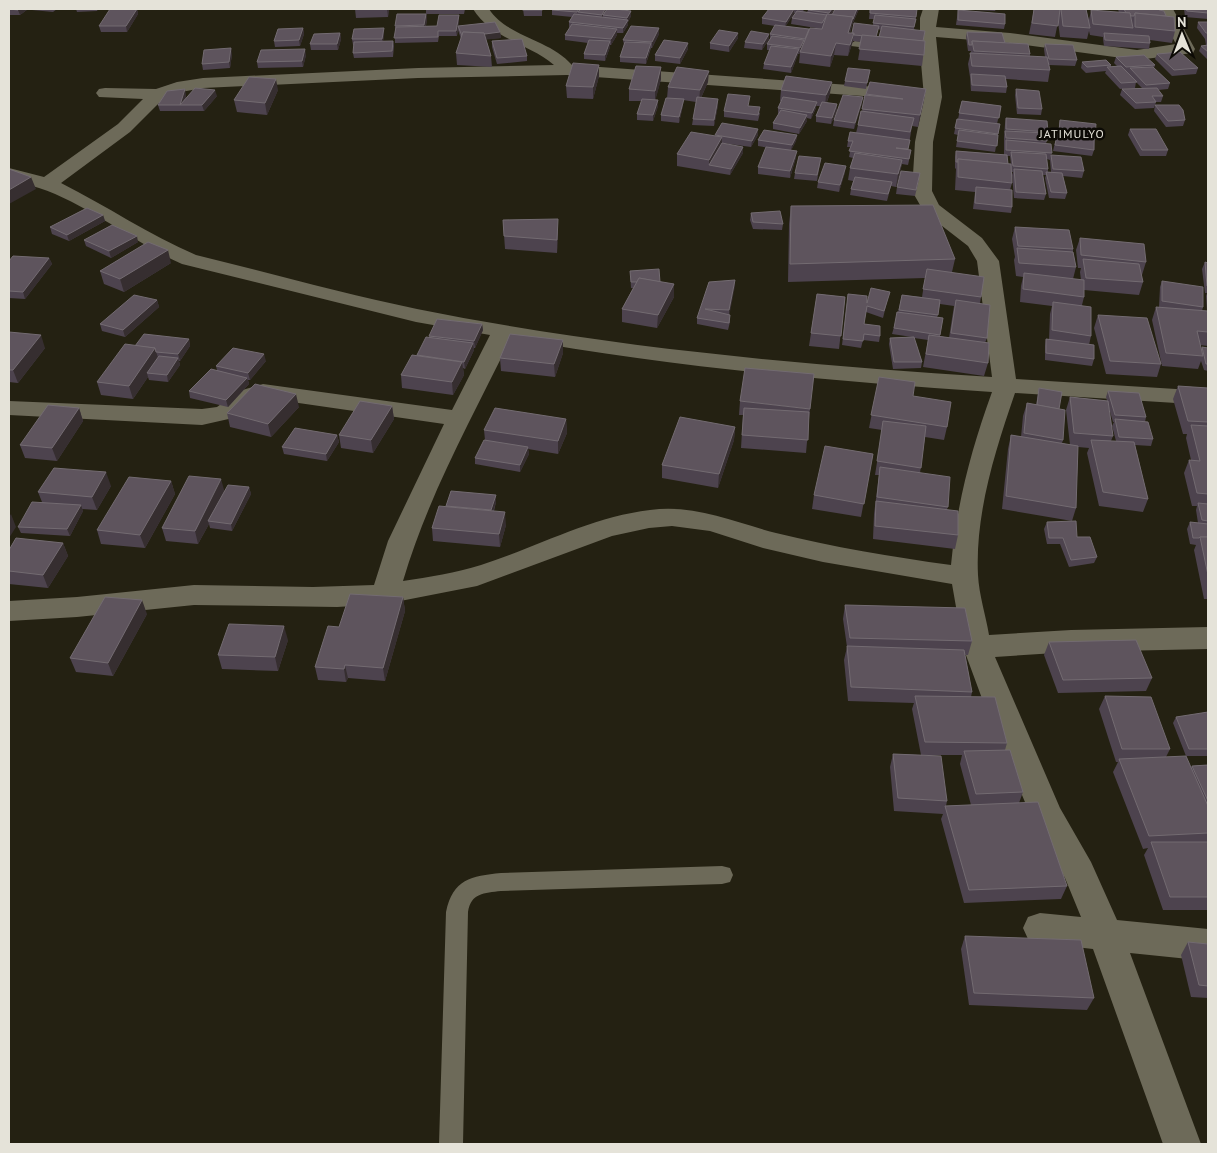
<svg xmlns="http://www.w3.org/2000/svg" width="1217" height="1153" viewBox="0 0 1217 1153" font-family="'PT Sans',sans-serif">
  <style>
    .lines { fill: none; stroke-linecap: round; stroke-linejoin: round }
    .service { fill: #6d6a59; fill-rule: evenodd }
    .minor { fill: #6d6a59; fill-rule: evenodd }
    .wall { fill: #4d434e; fill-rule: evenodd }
    .shaded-wall { fill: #362e30 }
    .building { fill: #5e545d; stroke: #736b71 }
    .labels { text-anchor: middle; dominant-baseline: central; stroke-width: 5; stroke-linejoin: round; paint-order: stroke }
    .far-quarter-label { font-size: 12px; letter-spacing: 1px; fill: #e5e3d9; stroke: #0c0a05 }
  </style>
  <rect width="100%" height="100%" fill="#242112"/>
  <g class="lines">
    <g class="service">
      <polygon points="855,41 883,44 888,47 883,50 851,46 850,44"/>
      <path d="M722,866L730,868L733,875L730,882L722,884L501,891C484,893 471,893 468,912L463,1144H439L446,912C453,879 471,876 501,873Z"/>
    </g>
    <path class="minor" d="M473,9H489C507,37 550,39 572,65L905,89L911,90L914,94L911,98L905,99L567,75L418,78L203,88L181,92L164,98L130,132L61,183C107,206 149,235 196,255C270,273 343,294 417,309C606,347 799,365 992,377L977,261L968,246L924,212L912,191L915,142L924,97L920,51V18L923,9H939L936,27L1010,33L1137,50L1176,44L1157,9H1173L1195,49L1193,53L1137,60L1010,43L936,37L942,97L933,142L932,191L939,205L982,238L999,261L1016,379L1208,391V405L1015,393C995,451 975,514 978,575C979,595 986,616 989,635L1071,630L1208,627V649L1071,652L995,657L1060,808L1091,862L1117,920L1208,929V961L1130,953L1201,1144H1163L1093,949L1040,943L1028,939L1023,928L1028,917L1040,913L1081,917L1065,878L1030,814L987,712L963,647L952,584L823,562L763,548L710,531L672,526L649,528L612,536L477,586L385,604L337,607L194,605L77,617L9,621V601L77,597L194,585L313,587L374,585L388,541L444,424L264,398L255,401L233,418L202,425L9,415V401L202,409L217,407L239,391L263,384L452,410L490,335L416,322L182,264C134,243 88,204 39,188C29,185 19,182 9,180V168L44,177L118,124L143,99L99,97L96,93L99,89L105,88L156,89L177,82L203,78L418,68L554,65C528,43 492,39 473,9ZM511,338C670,367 830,381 992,392C971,450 957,503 951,565C892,557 833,547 776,533C733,522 695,504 650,510C591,517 537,547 481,565C456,573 429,577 403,581C428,496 472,418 511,338Z"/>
  </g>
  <g class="wall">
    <polygon points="9,9 28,9 20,15 9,15"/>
    <polygon points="32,9 57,9 53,12 32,10"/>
    <polygon points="76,9 98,9 97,11 77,12"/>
    <polygon points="137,9 138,14 127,32 101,32 99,26"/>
    <polygon points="355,9 389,9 388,17 356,18"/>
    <polygon points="426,9 465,9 464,14 426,14 427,19 426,26 437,26 459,15 459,20 458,26 500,32 501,38 486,39 491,56 492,67 457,65 456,53 461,39 458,30 457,36 439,36 438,42 395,43 395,26 426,14"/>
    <polygon points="523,9 542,9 542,16 524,16"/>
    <path d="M768,9H805L803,11L807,12L808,10L834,9L831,15H832L835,9H859L852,25L850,33H852L873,25L874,19H869L870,9L916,17L914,29L923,41H925L922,66L858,60L861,42L853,41L848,56L834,55L830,67L799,63L800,53L799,54H798L791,73L763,69L764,64L770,50H767V44L770,39V34L775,26L762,24V18L769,9ZM794,13H795L792,18L791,24L822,29H809L785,27ZM878,29L881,30L879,37H876Z"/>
    <polygon points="955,9 996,9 995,11"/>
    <polygon points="1034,9 1086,9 1089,20 1091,10 1119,13 1118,9 1158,9 1159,10 1166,16 1175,31 1172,43 1150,40 1150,43 1149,49 1104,46 1103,39 1103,37 1090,35 1089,31 1087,39 1060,37 1058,22 1055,37 1029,34"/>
    <polygon points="1184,9 1208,9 1208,19 1185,17"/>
    <polygon points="552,10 631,11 631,16 628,22 628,25 623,33 617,33 617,35 611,45 610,45 610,47 605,61 584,59 584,54 588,43 565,40 565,35 570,28 569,27 569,22 572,17 552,15"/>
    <polygon points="958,10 1005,24 1004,29 956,25"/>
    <polygon points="1198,22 1208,22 1208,60 1199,51 1201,46 1206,45 1205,39 1197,28"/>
    <polygon points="303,28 304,34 300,46 275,47 274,41"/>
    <polygon points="967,32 1005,43 1030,54 1030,56 1045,57 1044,49 1045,44 1077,60 1075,66 1049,65 1050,70 1048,82 1006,79 1007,87 1006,93 971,91 970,77 968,64 971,51 968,51 966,37"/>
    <polygon points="340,33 341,39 338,50 311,50 310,44"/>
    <polygon points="384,33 383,41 393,41 394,46 393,57 354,58 353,53 354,45 353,45 352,39"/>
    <polygon points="738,33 738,38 729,52 710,49 710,43"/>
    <polygon points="659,34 652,48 651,48 646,64 620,62 620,57 624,45 623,40"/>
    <polygon points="769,39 762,50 744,48 745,42"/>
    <polygon points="492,41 527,56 527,61 497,64 492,47"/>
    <polygon points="688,43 688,49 680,64 655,61 655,55"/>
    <polygon points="232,54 230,68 203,70 202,64"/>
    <polygon points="1157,54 1198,68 1196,74 1172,76 1155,59"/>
    <polygon points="306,55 303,67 258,68 257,62"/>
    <polygon points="1116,57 1155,65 1154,68 1170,83 1168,89 1158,90 1163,96 1161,102 1156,102 1154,108 1135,109 1120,95 1122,89 1142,88 1136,82 1135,88 1120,89 1105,73 1106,71 1086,73 1081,68 1082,62 1111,65 1111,67 1117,66 1114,63"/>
    <polygon points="870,70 866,89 844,86 845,81"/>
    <polygon points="599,76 593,99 567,98 566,86"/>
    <polygon points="661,79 655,100 658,106 653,121 637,120 637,114 642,101 629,101 629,89"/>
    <polygon points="708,82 701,98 718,105 714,126 692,125 693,119 696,102 683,100 683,105 679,123 661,121 661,115 667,98 668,87"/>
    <polygon points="870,82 924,100 918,127 912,126 908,150 910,156 908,165 902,164 896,187 891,186 887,201 850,195 851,189 853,181 848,180 850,168 853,158 849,157 851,147 847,147 848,141 856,133 858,125 862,112 865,95 866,95"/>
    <polygon points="1016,89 1042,109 1041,115 1017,114 1015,95"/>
    <polygon points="278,90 267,115 237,112 234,100"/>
    <polygon points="781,90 830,93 827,102 837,110 831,124 816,122 816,116 820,106 816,106 816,108 811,119 807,118 807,121 799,134 773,129 773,123 779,114 778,114 778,108 781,101 780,101"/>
    <polygon points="186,95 185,100 217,96 204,111 160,111 158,105"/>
    <polygon points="962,101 1001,106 997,124 958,119"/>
    <polygon points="862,103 854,129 833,126 834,120"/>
    <polygon points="1155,105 1185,120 1183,126 1166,127 1154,111"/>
    <polygon points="749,106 760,113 758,121 724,117 724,111"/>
    <path d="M1006,118L1048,132L1046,144L1052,153L1051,155L1084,171L1082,178L1063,176L1067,193L1065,199L1049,198L1045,178L1046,175H1043L1046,194L1044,200L1014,198L1012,175L1013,172H1012L1011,167L1012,183L1010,190L1012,207L1011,213L973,209L975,192L955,190L956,169L955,168V157L956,151L1004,155V137L1005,124ZM1007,156H1010L1011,164H1008ZM1047,159L1050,160L1051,172H1048V169Z"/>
    <polygon points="957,119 1000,124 995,152 956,147 958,135 954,134"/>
    <polygon points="1060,120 1095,137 1094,150 1092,156 1053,151 1057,134 1058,135 1059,126"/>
    <polygon points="1130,129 1168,150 1166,156 1140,156 1128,135"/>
    <polygon points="758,135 751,147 722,143 743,153 730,175 677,166 677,154 715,136"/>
    <polygon points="797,135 796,141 791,150 796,157 790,178 758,174 758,167 777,149 758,146 758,140"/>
    <polygon points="821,158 817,181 794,179 795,173"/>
    <polygon points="845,172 839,192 817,188 818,182"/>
    <polygon points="919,179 915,196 896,194 897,187"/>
    <path d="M791,206L955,259L952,272L981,297L980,303L987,338L985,343L988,363L984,376L923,367L928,340L914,338L922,362L921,368L893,369L889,344L890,338L912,337L892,334L898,312L902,295L922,297L925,278L788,282L789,224ZM940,304L954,306L949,338L940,336L943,318H937Z"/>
    <polygon points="751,213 783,224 782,230 753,229 750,220"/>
    <polygon points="103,215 105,221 69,241 52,234 50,227"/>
    <polygon points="503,220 558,232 557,253 505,249"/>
    <polygon points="1015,227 1073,249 1073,252 1076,267 1073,279 1081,280 1080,272 1081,268 1078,268 1076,250 1080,238 1146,262 1142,275 1141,275 1143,282 1139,295 1084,290 1084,297 1082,305 1091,336 1089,345 1094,359 1092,366 1045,360 1045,346 1046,339 1049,340 1050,314 1052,306 1020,302 1021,286 1023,277 1016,276 1014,260 1015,257 1012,239"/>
    <polygon points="84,240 138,242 111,258 86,246"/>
    <polygon points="49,258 52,264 25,299 9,298 9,261"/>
    <polygon points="1205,262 1208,263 1208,346 1200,345 1202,349 1202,347 1208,348 1208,371 1204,370 1201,361 1198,369 1162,366 1152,320 1156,307 1159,307 1160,287 1162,281 1203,307 1202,311 1207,311 1206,296 1207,293 1205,293 1202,269"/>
    <polygon points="171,263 124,292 104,284 100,271"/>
    <polygon points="630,271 660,282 674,284 674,297 657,328 622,322 622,309 633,288 631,288"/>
    <polygon points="735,280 729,315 730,322 728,330 697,324 697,318"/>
    <polygon points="817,294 845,297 839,349 809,346"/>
    <polygon points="848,294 867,303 888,298 883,318 866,312 864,324 880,336 879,342 863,340 861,348 842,345"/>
    <polygon points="157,300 159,307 125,337 102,331 100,324"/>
    <polygon points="1098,315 1161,364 1157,377 1106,374 1094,328"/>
    <polygon points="482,324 483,330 475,348 474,348 474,350 465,369 463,368 464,375 453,395 402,388 401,375 417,355 429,337 429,336"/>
    <polygon points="9,332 45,348 18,383 9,382"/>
    <polygon points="189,339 190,346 180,361 179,361 180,365 168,382 149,380 148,377 133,399 101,395 97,382 135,346"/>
    <polygon points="563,353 555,377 501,371 500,358"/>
    <polygon points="266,361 250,380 248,380 249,384 228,407 190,398 189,391 217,370 216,366"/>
    <polygon points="879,377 913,396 947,427 944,440 925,437 920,473 948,507 947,509 958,535 955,549 873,539 874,514 879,475 875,475 882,430 869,428"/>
    <polygon points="1178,386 1208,388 1208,599 1204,599 1194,550 1196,545 1190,544 1187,529 1190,522 1198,523 1196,510 1197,506 1192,506 1184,473 1189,460 1191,460 1186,438 1187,434 1183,434 1173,399"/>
    <path d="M1039,388L1059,409L1063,440L1062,443L1070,445L1066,410L1070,397L1107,401L1106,397L1108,391L1146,417L1145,422L1153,439L1151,446L1135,445L1148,499L1143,512L1099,506L1087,453L1089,448L1078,447L1076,508L1072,521L1002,509L1008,449L1011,435L1021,437L1023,416L1027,403L1036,405ZM1108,405L1113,422H1114L1112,426L1116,441H1111L1113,436Z"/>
    <polygon points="740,401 810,409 806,453 741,448 743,415 739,415"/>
    <polygon points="392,406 394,419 373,453 341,448 339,435"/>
    <polygon points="299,407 271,437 230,427 227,413"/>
    <polygon points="79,408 83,421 57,461 25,458 20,445"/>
    <polygon points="566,419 567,433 558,454 528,449 529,454 520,472 475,464 475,458 485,440 484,430"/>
    <polygon points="735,427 734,440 718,488 662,478 662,465"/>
    <polygon points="337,435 339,442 327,461 284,454 282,447"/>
    <polygon points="873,454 861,517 812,509 814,495"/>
    <polygon points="171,481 175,494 145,548 101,544 97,530"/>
    <polygon points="111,486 97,510 82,509 83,511 70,536 21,533 18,527 42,502 38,492"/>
    <polygon points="249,487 251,494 232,531 210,528 209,524 198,544 166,541 162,528 224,491"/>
    <polygon points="496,495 496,502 494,511 506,525 500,547 433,541 432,528 446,506"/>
    <polygon points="1047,522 1077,537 1097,557 1094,563 1069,567 1060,544 1047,544 1044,529"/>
    <polygon points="63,543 68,556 48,588 9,584 9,550"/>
    <polygon points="403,597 405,611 385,681 348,678 346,682 318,680 315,667"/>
    <path d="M845,605L972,641L968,655H965L972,692L971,697L1007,743L1005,750L1023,792L1019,803L1067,886L1061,899L964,903L941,819L943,814L894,811L890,767L893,754L921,755L912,709L914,703L848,701L844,660L847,647L843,619ZM922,755H962L960,764L971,805L946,806L947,801Z"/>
    <polygon points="147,614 113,676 76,672 70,658"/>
    <polygon points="288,640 278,671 222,669 218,655"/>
    <polygon points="1049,642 1152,678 1146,691 1058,693 1044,655"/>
    <polygon points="1105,696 1170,749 1166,757 1191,767 1192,766 1208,765 1208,910 1163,910 1144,855 1148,848 1143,849 1113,772 1118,762 1116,762 1099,709"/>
    <polygon points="1208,714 1208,756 1186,756 1173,723 1176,717"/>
    <polygon points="965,936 1094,998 1087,1010 969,1005 961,949"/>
    <polygon points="1188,942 1208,944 1208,998 1191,997 1181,955"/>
  </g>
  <g class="shaded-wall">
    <polygon points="19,9 28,9 20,15 18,10"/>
    <polygon points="137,9 138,14 127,32 126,26"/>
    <polygon points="387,9 389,9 388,17"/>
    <polygon points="605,9 608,9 603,15 603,18 602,20 602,15"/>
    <polygon points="794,9 794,14 785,27 786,22"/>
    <polygon points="832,9 834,9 828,19 829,13"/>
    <polygon points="857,9 859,9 852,25 847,44 848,33 853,17"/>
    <polygon points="631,11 631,16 628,22 628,25 623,33 623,28 627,21 627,18"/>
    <polygon points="426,14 427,19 425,31 424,25"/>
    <polygon points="459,15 459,20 458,28 458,26 457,36 456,31"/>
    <polygon points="303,28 304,34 300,46 299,40"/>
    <polygon points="384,28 384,33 383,44 382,39"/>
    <polygon points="659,28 659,34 652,48 652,42"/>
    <polygon points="617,29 617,35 611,45 611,39"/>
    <polygon points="500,32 501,38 463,42 462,36"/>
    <polygon points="340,33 341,39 338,50 337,44"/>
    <polygon points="738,33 738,38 729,52 729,46"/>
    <polygon points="854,33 852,44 848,56 850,45"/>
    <polygon points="769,34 769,39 762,50 763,44"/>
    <polygon points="804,40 804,46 799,54 800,48"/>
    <polygon points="610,41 610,47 605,61 605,55"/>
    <polygon points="651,43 650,49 646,64 646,58"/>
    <polygon points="688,43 688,49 680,64 680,58"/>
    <polygon points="836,43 834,55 830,67 831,56"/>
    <polygon points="231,48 232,54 230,68 229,62"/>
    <polygon points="305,49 306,55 303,67 302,61"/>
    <polygon points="799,49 798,55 791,73 791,67"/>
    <polygon points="599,65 599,76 593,99 593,87"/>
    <polygon points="661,67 661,79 655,102 655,91"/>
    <polygon points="709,71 708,82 699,102 700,90"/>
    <polygon points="276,79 278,90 267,115 265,103"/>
    <polygon points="832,82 830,93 825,107 826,95"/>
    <polygon points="185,89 186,95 183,105 180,105 182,111 180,105"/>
    <polygon points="926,89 924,100 918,127 920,115"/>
    <polygon points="215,90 217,96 204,111 202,105"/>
    <polygon points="863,97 862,103 854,129 855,123"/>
    <polygon points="684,99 683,105 679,123 679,117"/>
    <polygon points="718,99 718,105 714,126 714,120"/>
    <polygon points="658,100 658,106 653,121 653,115"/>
    <polygon points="817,102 816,108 811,119 812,113"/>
    <polygon points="837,104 837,110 831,124 832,118"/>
    <polygon points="807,115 807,121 799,134 800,128"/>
    <polygon points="758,129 758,135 751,147 752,141"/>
    <polygon points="797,135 796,141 791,151 792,145"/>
    <polygon points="722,137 722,149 709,165 709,172 709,160"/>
    <polygon points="743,147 743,153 730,175 731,169"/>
    <polygon points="797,151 796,157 790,178 790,171"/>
    <polygon points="902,160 900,172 896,187 898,174"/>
    <polygon points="846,166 845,172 839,192 840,185"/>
    <polygon points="31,177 36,189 9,204 9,190"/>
    <polygon points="103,215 105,221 69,241 67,235"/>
    <polygon points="558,219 558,232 557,253 557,240"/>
    <polygon points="137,236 138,242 111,258 109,251"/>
    <polygon points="168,250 171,263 124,292 120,279"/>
    <polygon points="49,258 52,264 25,299 23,292"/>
    <polygon points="735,280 735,286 729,317 729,310"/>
    <polygon points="674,284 674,297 657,328 658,315"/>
    <polygon points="157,300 159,307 125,337 123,330"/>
    <polygon points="482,324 483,330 475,348 474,341"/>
    <polygon points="41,335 45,348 18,383 13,370"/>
    <polygon points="189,339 190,346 180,361 178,354"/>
    <polygon points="563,340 563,353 555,377 554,364"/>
    <polygon points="473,343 474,350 465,369 464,362"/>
    <polygon points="155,348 159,361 147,373 148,377 133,399 129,386"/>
    <polygon points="264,354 266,361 250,380 248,373"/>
    <polygon points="178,358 180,365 168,382 167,375"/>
    <polygon points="462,362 464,375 453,395 452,382"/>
    <polygon points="247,378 249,384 228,407 226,400"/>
    <polygon points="296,394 299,407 271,437 268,424"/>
    <polygon points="392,406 394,419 373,453 371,440"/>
    <polygon points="79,408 83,421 57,461 52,448"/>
    <polygon points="566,419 567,433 558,454 558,441"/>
    <polygon points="735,427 734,440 718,488 719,474"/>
    <polygon points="337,435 339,442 327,461 326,454"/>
    <polygon points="528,447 529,454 520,472 520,465"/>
    <polygon points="106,472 111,486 97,510 92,497"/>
    <polygon points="221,479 225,493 208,521 209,524 198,544 195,531"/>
    <polygon points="171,481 175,494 145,548 140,535"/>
    <polygon points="249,487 251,494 232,531 231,524"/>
    <polygon points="496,495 496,502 490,521 490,514"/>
    <polygon points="81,505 83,511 70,536 67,529"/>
    <polygon points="505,512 506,525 500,547 499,534"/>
    <polygon points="11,514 16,527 9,538 9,517"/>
    <polygon points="63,543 68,556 48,588 43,575"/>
    <polygon points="403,597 405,611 385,681 383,668"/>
    <polygon points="142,600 147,614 113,676 108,663"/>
    <polygon points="284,626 288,640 278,671 275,657"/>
    <polygon points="345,665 348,678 346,682 344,669"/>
  </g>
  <g class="building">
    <polygon points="9,9 19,9 18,10"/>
    <polygon points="110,9 137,9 126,26 99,26"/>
    <rect x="523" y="9" width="19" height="1"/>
    <polygon points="553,9 579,9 577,12 552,10"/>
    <polygon points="581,9 605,9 602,15 578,12"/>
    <polygon points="607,9 615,9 631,11 627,18 603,15"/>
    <polygon points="769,9 794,9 786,22 762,18"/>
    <polygon points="808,9 832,9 829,13 808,10"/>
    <polygon points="835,9 857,9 853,19 853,17 832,15"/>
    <polygon points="870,9 917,9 916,17 870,13"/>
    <polygon points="1034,9 1060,9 1058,26 1032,23"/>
    <polygon points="1061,9 1086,9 1090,28 1063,26"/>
    <polygon points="1124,9 1158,9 1159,10 1164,11 1166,16 1135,13 1134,16 1131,16 1130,13 1126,13"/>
    <polygon points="1186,9 1208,9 1208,13 1187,11"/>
    <polygon points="958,10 1005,14 1005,24 958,20"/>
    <polygon points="1091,10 1130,13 1133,28 1093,24"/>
    <polygon points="797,11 827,15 822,23 792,18"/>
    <polygon points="1135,13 1174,17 1175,31 1135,27"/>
    <polygon points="397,14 426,14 424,25 395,26"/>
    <polygon points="574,14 628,20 623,28 569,22"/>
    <polygon points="827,14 853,17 848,33 854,33 850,45 836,43 831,56 800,52 810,28 822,29"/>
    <polygon points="439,15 459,15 456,31 438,31 438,37 394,38 396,27 437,26"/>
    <polygon points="875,15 916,19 914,27 873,23"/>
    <polygon points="495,22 500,32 485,34 484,33 463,32 462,36 458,26"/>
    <polygon points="1198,22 1208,22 1208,33 1206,33"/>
    <polygon points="854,23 879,26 876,37 854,35 854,33 852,33"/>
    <polygon points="572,24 617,29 611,39 565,35"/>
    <polygon points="775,25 809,29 805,39 770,34"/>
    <polygon points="631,26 659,28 652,42 623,40"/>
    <polygon points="882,26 925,31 923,41 879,37"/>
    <polygon points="303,28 299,40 274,41 278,29"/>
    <polygon points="384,28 382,39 352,39 354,29"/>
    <polygon points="719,30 738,33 729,46 710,43"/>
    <polygon points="751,31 769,34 763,44 745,42"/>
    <polygon points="463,32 484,33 491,56 456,53"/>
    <polygon points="967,32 1002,33 1005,43 972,41 972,45 969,45"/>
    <polygon points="340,33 337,44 310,44 314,34"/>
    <polygon points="1104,33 1149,36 1150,43 1105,40"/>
    <polygon points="862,35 925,41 924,55 859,49"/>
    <polygon points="772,36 804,40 800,48 767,44"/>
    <polygon points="522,39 527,56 497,58 492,41"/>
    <polygon points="589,40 610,41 605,55 584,54"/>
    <polygon points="664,40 688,43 680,58 655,55"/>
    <polygon points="393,41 392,51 353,53 354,42"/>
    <polygon points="972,41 1028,44 1030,54 974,51"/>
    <polygon points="625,42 651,43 646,58 620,57"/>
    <polygon points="1045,44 1073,45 1077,60 1049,59"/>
    <polygon points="1208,45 1208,52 1201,46"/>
    <polygon points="771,46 799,49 791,67 764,64"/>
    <polygon points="231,48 229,62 202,64 204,50"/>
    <polygon points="305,49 302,61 257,62 261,50"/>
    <polygon points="1180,52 1198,68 1174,70 1157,54"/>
    <polygon points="970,53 1047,57 1050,70 972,66"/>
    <polygon points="1144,55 1155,65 1126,67 1116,57"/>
    <polygon points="1106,60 1111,65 1087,67 1082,62"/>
    <polygon points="573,63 599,65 593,87 566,86"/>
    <polygon points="636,66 661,67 655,91 629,89"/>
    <polygon points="1121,66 1137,82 1121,83 1107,67"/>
    <polygon points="677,67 709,71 700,90 668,87"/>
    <polygon points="1153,67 1170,83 1146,85 1130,68"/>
    <polygon points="848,68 870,70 867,83 845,81"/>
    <polygon points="971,74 1005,76 1007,87 972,85"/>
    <polygon points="786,76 832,82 826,95 781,90"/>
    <polygon points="249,77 276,79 265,103 234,100"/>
    <polygon points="870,82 926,89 920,115 862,109 865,95 903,99 866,94"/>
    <polygon points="195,88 215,90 202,105 180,105"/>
    <polygon points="1157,88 1163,96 1152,96 1156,102 1136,103 1122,89"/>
    <polygon points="185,89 180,105 158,105 167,91"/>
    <polygon points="1016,89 1039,91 1042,109 1018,108"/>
    <polygon points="728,94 750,96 748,106 760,107 758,115 724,111"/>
    <polygon points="843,95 863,97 855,123 834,120"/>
    <polygon points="697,97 718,99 714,120 693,119"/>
    <polygon points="783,97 817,102 812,113 778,108"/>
    <polygon points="666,98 684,99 679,117 661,115"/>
    <polygon points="642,99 658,100 653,115 637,114"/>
    <polygon points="962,101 1001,106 999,118 959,113"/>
    <polygon points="822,102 837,104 832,118 816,116"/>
    <polygon points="1155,105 1179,105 1183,110 1185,120 1168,121"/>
    <polygon points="781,110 807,115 800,128 773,123"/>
    <polygon points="861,111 914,118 910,132 858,125"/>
    <polygon points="1006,118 1047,121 1048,132 1006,129"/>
    <polygon points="957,119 1000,124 998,134 955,128"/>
    <polygon points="1060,120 1096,124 1095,137 1059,133"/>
    <polygon points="722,123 758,129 752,141 715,135"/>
    <polygon points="1130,129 1156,129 1168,150 1142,150"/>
    <polygon points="764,130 797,135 792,145 758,140"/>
    <polygon points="959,130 998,135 997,146 957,141"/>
    <polygon points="1005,131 1046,133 1047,141 1006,138"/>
    <polygon points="691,132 722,137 709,160 677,154"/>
    <polygon points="850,132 910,140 908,149 896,148 911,150 909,159 849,151 853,141 848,141"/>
    <polygon points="1057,134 1094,139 1094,150 1055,145"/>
    <polygon points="1006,140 1051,144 1052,153 1006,150"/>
    <polygon points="722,143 743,147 731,169 709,165"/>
    <polygon points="766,147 797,151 790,171 758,167"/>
    <polygon points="956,151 1007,155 1008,164 958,159 958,162 956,162"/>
    <polygon points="1011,152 1046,154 1048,169 1013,166"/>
    <polygon points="855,153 902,160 898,174 850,168"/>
    <polygon points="1051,155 1081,157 1084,171 1053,169"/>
    <polygon points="799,156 821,158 817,175 795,173"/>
    <polygon points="958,159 1011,164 1012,183 958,177"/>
    <polygon points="825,163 846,166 840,185 818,182"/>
    <polygon points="9,169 31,177 9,190"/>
    <polygon points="1014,169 1042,171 1046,194 1016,192"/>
    <polygon points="901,171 920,173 916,190 897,187"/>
    <polygon points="1046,172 1062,173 1067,193 1051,192"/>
    <polygon points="855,177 892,182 888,194 851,189"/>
    <polygon points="976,187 1012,190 1012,207 975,203"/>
    <polygon points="933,205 955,259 790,264 791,206"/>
    <polygon points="87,208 103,215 67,235 50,227"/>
    <polygon points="780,211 783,224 753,222 751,213"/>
    <polygon points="558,219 557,240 504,236 503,220"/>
    <polygon points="112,225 137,236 109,251 84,240"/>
    <polygon points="1015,227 1069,230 1073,249 1018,246"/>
    <polygon points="1080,238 1144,244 1146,262 1081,255"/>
    <polygon points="148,242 168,250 120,279 100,271"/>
    <polygon points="1017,248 1073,252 1076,267 1019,263"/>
    <polygon points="13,256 49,258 23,292 9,291 9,261"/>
    <polygon points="1083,259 1139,264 1143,282 1086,278"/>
    <polygon points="1205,262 1208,263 1208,286 1207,286"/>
    <polygon points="659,269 660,282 639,278 637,282 631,282 630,271"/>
    <polygon points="927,269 984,277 981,297 923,289"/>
    <polygon points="1024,273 1084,280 1084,297 1023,289"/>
    <polygon points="639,278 674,284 658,315 622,309"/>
    <polygon points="735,280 729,310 705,309 730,315 729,323 697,318 709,282"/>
    <polygon points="1162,281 1203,287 1203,307 1162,301"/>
    <polygon points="871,288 890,292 884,311 867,306 864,324 880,326 880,336 864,334 863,341 843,339 848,294 867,296 867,303"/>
    <polygon points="817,294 845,297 841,336 811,333"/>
    <polygon points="134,295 157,300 123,330 100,324"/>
    <polygon points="902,295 940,300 938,315 899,310"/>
    <polygon points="956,300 990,305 987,338 951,333"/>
    <polygon points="1053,302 1091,307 1091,336 1052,330"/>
    <polygon points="1156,307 1208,311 1208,332 1197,331 1203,356 1166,353"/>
    <polygon points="897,312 943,318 940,335 894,328"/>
    <polygon points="1098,315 1147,318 1161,364 1110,361"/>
    <polygon points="437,319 482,324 474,341 429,336"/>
    <polygon points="9,332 41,335 13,370 9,370"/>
    <polygon points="144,334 189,339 178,354 156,352 155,348 135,346"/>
    <polygon points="510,334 563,340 554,364 500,358"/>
    <polygon points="929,335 989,343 988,363 926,354"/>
    <polygon points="426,337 473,343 464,362 417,355"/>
    <polygon points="914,337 922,362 894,362 890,338"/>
    <polygon points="1046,339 1094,345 1094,359 1046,353"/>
    <polygon points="125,344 155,348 129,386 97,382"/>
    <polygon points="1202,347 1208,348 1208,364 1206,364"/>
    <polygon points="233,348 264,354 248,373 216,366"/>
    <polygon points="412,355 462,362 452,382 401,375"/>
    <polygon points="159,356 178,358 167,375 147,373"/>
    <polygon points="745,368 814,374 810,409 740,401"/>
    <polygon points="211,369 247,378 226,400 189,391"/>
    <polygon points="879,377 915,382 913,396 951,402 947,427 871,415"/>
    <polygon points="255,384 296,394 268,424 227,413"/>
    <polygon points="1178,386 1208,388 1208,422 1188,421"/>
    <polygon points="1039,388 1062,392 1059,409 1037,405"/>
    <polygon points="1108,391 1139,393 1146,417 1115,415"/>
    <polygon points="1070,397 1108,401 1113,436 1074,433"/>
    <polygon points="360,401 392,406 371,440 339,435"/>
    <polygon points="1027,403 1065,410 1063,440 1024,433"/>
    <polygon points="48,405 79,408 52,448 20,445"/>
    <polygon points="495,408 566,419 558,441 484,430"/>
    <polygon points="744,408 809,412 808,440 742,435"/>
    <polygon points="680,417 735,427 719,474 662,465"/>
    <polygon points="1115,419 1148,422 1153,439 1119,437"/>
    <polygon points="883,421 926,426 921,468 877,461"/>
    <polygon points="1191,425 1208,426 1208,494 1197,493 1189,460 1200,461"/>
    <polygon points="295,428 337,435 326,454 282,447"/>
    <polygon points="1011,435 1078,446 1076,508 1006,496"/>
    <polygon points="484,440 528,447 520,465 475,458"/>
    <polygon points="1091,440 1134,442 1148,499 1103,492"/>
    <polygon points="825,446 873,454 864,504 814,495"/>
    <polygon points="880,467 950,477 948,507 877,497"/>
    <polygon points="54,468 106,472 92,497 38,492"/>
    <polygon points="189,476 221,479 195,531 162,528"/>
    <polygon points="129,477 171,481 140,535 97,530"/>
    <polygon points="228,485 249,487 231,524 208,521"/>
    <polygon points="451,491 496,495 491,510 446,506"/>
    <polygon points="876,501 958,511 958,535 875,526"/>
    <polygon points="32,502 81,505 67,529 18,527"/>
    <polygon points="1198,503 1208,504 1208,521 1202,520"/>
    <polygon points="439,506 505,512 499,534 432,528"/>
    <polygon points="1076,521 1077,537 1090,537 1097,557 1071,560 1063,538 1049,538 1047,522"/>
    <polygon points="1190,522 1208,524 1208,537 1200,537 1199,538 1193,538"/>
    <polygon points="1200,537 1208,537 1208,575"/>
    <polygon points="16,538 63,543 43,575 9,571 9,550"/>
    <polygon points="350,594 403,597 383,668 345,665 344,669 315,667 328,626 339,627"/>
    <polygon points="105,597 142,600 108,663 70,658"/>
    <polygon points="845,605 965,608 972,641 850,638"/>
    <polygon points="229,624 284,626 275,657 218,655"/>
    <polygon points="1136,640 1152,678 1063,680 1049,642"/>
    <polygon points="847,646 964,650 972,692 851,687"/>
    <polygon points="915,696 995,697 1007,743 925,742"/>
    <polygon points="1105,696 1151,697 1170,749 1122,749"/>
    <polygon points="1208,712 1208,749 1189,749 1176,717"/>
    <polygon points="1010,750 1023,792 976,794 964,751"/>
    <polygon points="893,754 941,756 947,801 898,798"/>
    <polygon points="1186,756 1208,806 1208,833 1149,836 1119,759"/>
    <polygon points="1208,765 1208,801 1192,766"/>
    <polygon points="1038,802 1067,886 969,890 945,806"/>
    <polygon points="1151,842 1208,842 1208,897 1170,897"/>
    <polygon points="965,936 1081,940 1094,998 974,993"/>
    <polygon points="1188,942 1208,944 1208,986 1199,985"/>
  </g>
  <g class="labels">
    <g class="far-quarter-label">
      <text x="1072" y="133">JATIMULYO</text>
    </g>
  </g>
  <rect width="1217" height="1153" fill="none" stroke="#e5e3d9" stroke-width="20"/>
  <g transform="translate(1182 35) rotate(359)" stroke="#0c0a05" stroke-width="4" paint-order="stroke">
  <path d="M0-4L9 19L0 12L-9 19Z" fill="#e5e3d9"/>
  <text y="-8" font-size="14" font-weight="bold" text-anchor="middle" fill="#e5e3d9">N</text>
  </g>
</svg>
